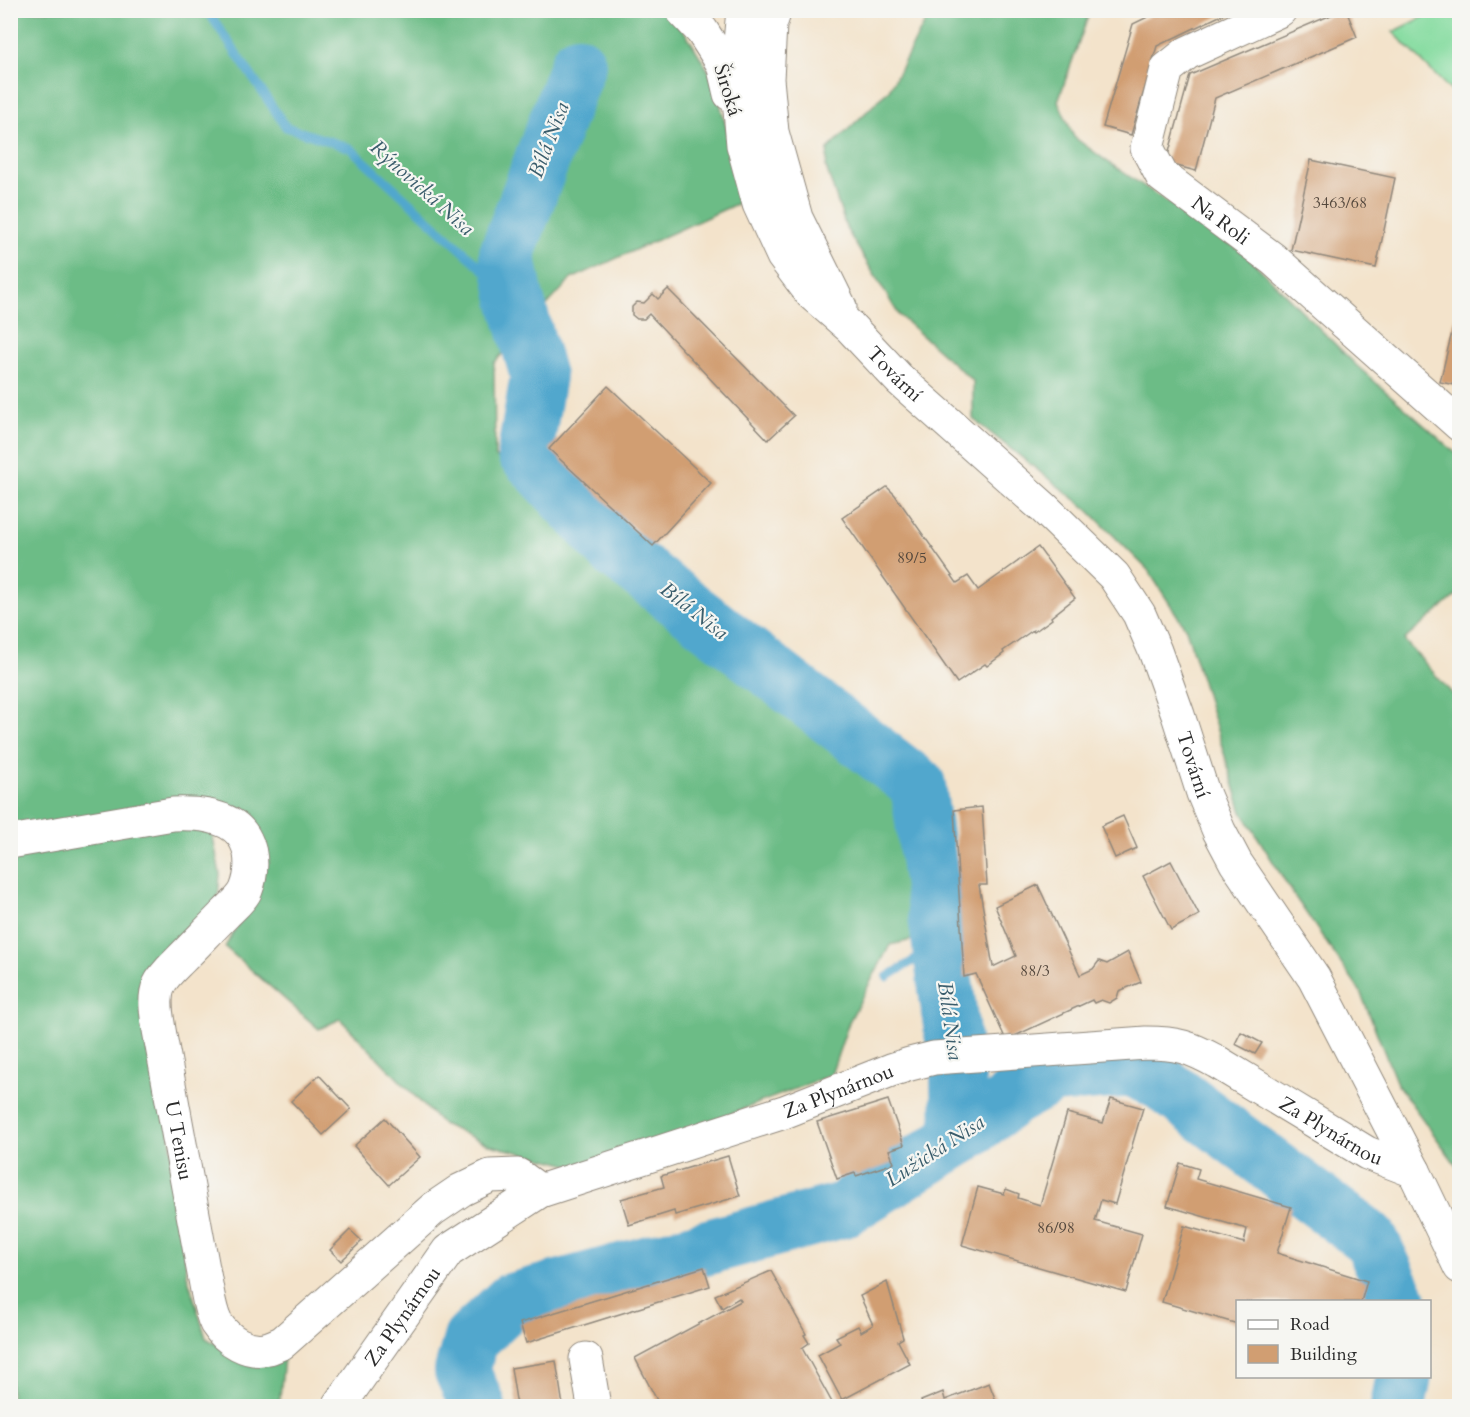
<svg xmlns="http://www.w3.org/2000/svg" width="1470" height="1417" viewBox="0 0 1470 1417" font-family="Cardo,serif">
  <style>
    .green { fill: #86dca0; stroke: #588466; stroke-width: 1.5 }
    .forest { fill: #6cbc86; stroke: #4c7458; stroke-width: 1.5 }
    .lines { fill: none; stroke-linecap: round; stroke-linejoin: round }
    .stream { stroke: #51a7cd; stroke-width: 9 }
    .river { stroke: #51a7cd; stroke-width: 56 }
    .building { fill: #d19e72 }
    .minor-casing { stroke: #8f877b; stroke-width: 35 }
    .minor { stroke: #fff; stroke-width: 33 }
    .labels { text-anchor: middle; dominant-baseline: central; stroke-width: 4.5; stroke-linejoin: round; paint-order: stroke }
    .number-label { font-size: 16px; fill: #54483d }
    .street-label { font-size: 20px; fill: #2b2b2b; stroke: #f6f6f2 }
    .water-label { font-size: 21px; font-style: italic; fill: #3a5d6c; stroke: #f6f6f2 }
  </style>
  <rect width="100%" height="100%" fill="#f6f6f2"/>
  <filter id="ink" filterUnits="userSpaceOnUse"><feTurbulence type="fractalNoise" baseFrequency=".0167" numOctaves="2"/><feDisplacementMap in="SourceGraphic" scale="12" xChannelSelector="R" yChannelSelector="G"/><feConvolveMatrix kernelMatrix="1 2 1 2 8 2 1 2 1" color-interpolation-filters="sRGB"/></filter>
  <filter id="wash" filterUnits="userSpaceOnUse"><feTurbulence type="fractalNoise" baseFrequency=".008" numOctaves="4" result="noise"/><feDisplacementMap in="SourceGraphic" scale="24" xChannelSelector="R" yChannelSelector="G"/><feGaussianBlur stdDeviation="1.35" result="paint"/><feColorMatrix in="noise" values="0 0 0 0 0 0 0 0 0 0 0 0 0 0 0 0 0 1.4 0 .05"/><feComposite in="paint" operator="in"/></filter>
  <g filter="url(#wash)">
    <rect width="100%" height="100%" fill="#f3e3cb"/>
    <polygon class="green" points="1438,10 1459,11 1459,99 1393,32"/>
    <g class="forest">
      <polygon points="659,10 668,15 687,35 714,80 745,200 571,279 494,363 495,456 690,639 906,792 930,936 890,945 849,1022 831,1075 645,1147 573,1166 490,1145 442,1124 340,1019 319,1029 225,947 260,885 246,816 11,829 10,11"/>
      <polygon points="931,11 1090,11 1058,101 1074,137 1105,160 1245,254 1356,365 1459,456 1459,593 1404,640 1459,701 1459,1169 1397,1084 1360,991 1293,894 1242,812 1186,629 1148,570 1087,509 973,419 973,381 899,315 847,230 826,167 828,149 889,90"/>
      <polygon points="164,824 212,832 220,874 218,898 153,967 172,1153 187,1275 206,1338 250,1364 284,1358 279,1406 11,1406 11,851"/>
    </g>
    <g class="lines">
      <g class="stream">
        <polyline points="207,10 286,127 350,148 516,299"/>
        <polyline points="887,977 921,956 943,963"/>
      </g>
      <g class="river">
        <polyline points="578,64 507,253 516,299 538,376 525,453 614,550 918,785 958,1076 959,1138"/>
        <polyline points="478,1406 462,1371 471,1339 511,1301 843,1210 959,1138 1013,1098 1053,1076 1131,1069 1162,1083 1371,1240 1400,1302"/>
        <polyline points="1398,1406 1404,1376"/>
      </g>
    </g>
    <g id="blocks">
      <g class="building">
        <polygon points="1162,10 1232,10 1157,46 1131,135 1103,127 1133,24"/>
        <polygon points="1343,10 1346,10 1357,37 1215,98 1196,171 1166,163 1190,75"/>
        <polygon points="1311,160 1395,178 1376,268 1291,250"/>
        <polygon points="668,289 794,416 768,440 649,314 644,319 637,319 632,315 632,307 637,302 644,303 653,294 658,299"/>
        <polygon points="1459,303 1460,303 1460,386 1440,382"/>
        <polygon points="608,386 711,483 653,546 549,449"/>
        <polygon points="887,487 895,495 957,583 968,576 978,590 1038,547 1075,598 1051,617 1052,619 1034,632 1033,630 1003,651 1004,653 987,666 985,664 957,683 842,518"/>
        <polygon points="982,807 987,885 979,885 993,967 1016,956 995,906 1038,885 1080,975 1093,969 1099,961 1107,964 1128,952 1141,982 1119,991 1117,998 1109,1003 1101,1000 1094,1003 1092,1000 1006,1040 976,974 964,977 954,810"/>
        <polygon points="1123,816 1137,848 1115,858 1101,826"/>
        <polygon points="1171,861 1199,915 1171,930 1143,876"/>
        <polygon points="1241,1032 1262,1043 1255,1054 1235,1044"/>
        <polygon points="319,1075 351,1109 323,1135 291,1101"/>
        <polygon points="1111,1099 1143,1108 1115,1204 1101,1200 1095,1221 1142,1234 1126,1292 962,1245 978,1187 1004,1194 1006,1189 1019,1194 1018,1198 1040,1205 1067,1113 1103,1123"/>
        <polygon points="888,1100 904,1145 889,1150 894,1163 856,1176 855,1173 837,1179 817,1122"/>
        <polygon points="385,1118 420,1157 389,1185 354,1146"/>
        <polygon points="728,1156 740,1196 675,1215 674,1211 629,1225 621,1199 664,1187 661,1176"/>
        <polygon points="1180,1163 1199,1169 1196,1179 1291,1207 1277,1253 1367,1281 1361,1302 1238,1302 1238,1324 1162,1302 1184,1226 1244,1243 1247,1229 1167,1206"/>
        <polygon points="350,1230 362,1241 341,1261 330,1250"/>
        <polygon points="704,1267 710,1286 526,1343 520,1323"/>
        <polygon points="771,1271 806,1334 804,1335 809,1343 802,1348 834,1406 660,1406 635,1358 741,1301 739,1298 722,1308 715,1295"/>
        <polygon points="887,1282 903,1338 898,1341 910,1364 842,1400 818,1355 840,1343 836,1337 858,1326 861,1332 873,1325 860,1296"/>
        <polygon points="556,1361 563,1406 517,1406 511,1368"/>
        <polygon points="989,1383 998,1406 923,1406 921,1401 943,1392 945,1400"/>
      </g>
    </g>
  </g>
  <g filter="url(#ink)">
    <use href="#blocks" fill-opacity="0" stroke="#8f877b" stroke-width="1.5"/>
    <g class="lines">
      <g class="minor-casing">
        <g id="minor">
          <polyline points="682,10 702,31 723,64 730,94"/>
          <path id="s1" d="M743,10L737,75L743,145L759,204L783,256L811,293L850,327L900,380L1044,508L1114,576L1139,614L1155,651L1178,715L1203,793L1219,831L1236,863L1314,978L1414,1171L1460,1267"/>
          <polyline points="775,10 770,25 767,79 772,132 796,218 840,307"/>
          <path id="s2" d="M1280,10L1187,53L1167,69L1147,148L1162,176L1273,259L1460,425"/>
          <path id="s3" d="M10,842L173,814C198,813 234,815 246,841C253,855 252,875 246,890C242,899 232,907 225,914C210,929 195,945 180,960C173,967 163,976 159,985C153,999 157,1016 159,1030L207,1290C209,1301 211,1313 216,1323C227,1340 248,1354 269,1348C273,1347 278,1344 282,1343L433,1209L461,1190L490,1176L518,1175L540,1191"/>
          <polyline points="586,1359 594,1406"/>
          <path id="s4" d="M339,1406L448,1251L540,1191L784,1112L891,1070L910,1064L934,1058L1146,1043C1177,1043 1190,1047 1217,1062L1367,1153L1414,1171"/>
        </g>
      </g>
      <use href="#minor" class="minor"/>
    </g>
  </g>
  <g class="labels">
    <g class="number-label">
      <text x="1340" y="203">3463/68</text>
      <text x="912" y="558">89/5</text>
      <text x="1035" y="971">88/3</text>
      <text x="1056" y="1228">86/98</text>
    </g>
    <g class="street-label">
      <text transform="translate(728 90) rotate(73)">Široká</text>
      <text stroke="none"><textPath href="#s2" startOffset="315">Na Roli</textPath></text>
      <text stroke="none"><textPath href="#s1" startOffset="417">Tovární</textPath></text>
      <text stroke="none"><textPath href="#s1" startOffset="921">Tovární</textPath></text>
      <text stroke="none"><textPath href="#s4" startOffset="614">Za Plynárnou</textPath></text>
      <text stroke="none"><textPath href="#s4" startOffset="1136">Za Plynárnou</textPath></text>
      <text stroke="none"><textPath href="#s3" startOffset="585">U Tenisu</textPath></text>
      <text stroke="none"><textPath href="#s4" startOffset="110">Za Plynárnou</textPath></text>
    </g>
    <g class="water-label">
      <text transform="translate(549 140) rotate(-69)">Bílá Nisa</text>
      <text transform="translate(422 188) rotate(42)">Rýnovická Nisa</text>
      <text transform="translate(694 611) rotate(38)">Bílá Nisa</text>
      <text transform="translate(950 1021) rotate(82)">Bílá Nisa</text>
      <text transform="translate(935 1151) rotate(-33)">Lužická Nisa</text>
    </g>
  </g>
  <rect width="1470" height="1417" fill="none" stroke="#f6f6f2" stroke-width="36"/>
  <rect x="1236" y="1300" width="195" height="78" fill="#f6f6f2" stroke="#a5a5a2" stroke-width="1.5"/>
  <rect x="1248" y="1320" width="30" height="9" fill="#ffffff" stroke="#a5a5a2" stroke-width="1.5"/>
  <text x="1290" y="1330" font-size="18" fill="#2b2b2b">Road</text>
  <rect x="1248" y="1345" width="30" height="18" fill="#d19e72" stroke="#a5a5a2" stroke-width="1.5"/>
  <text x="1290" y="1360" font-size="18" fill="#2b2b2b">Building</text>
</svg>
